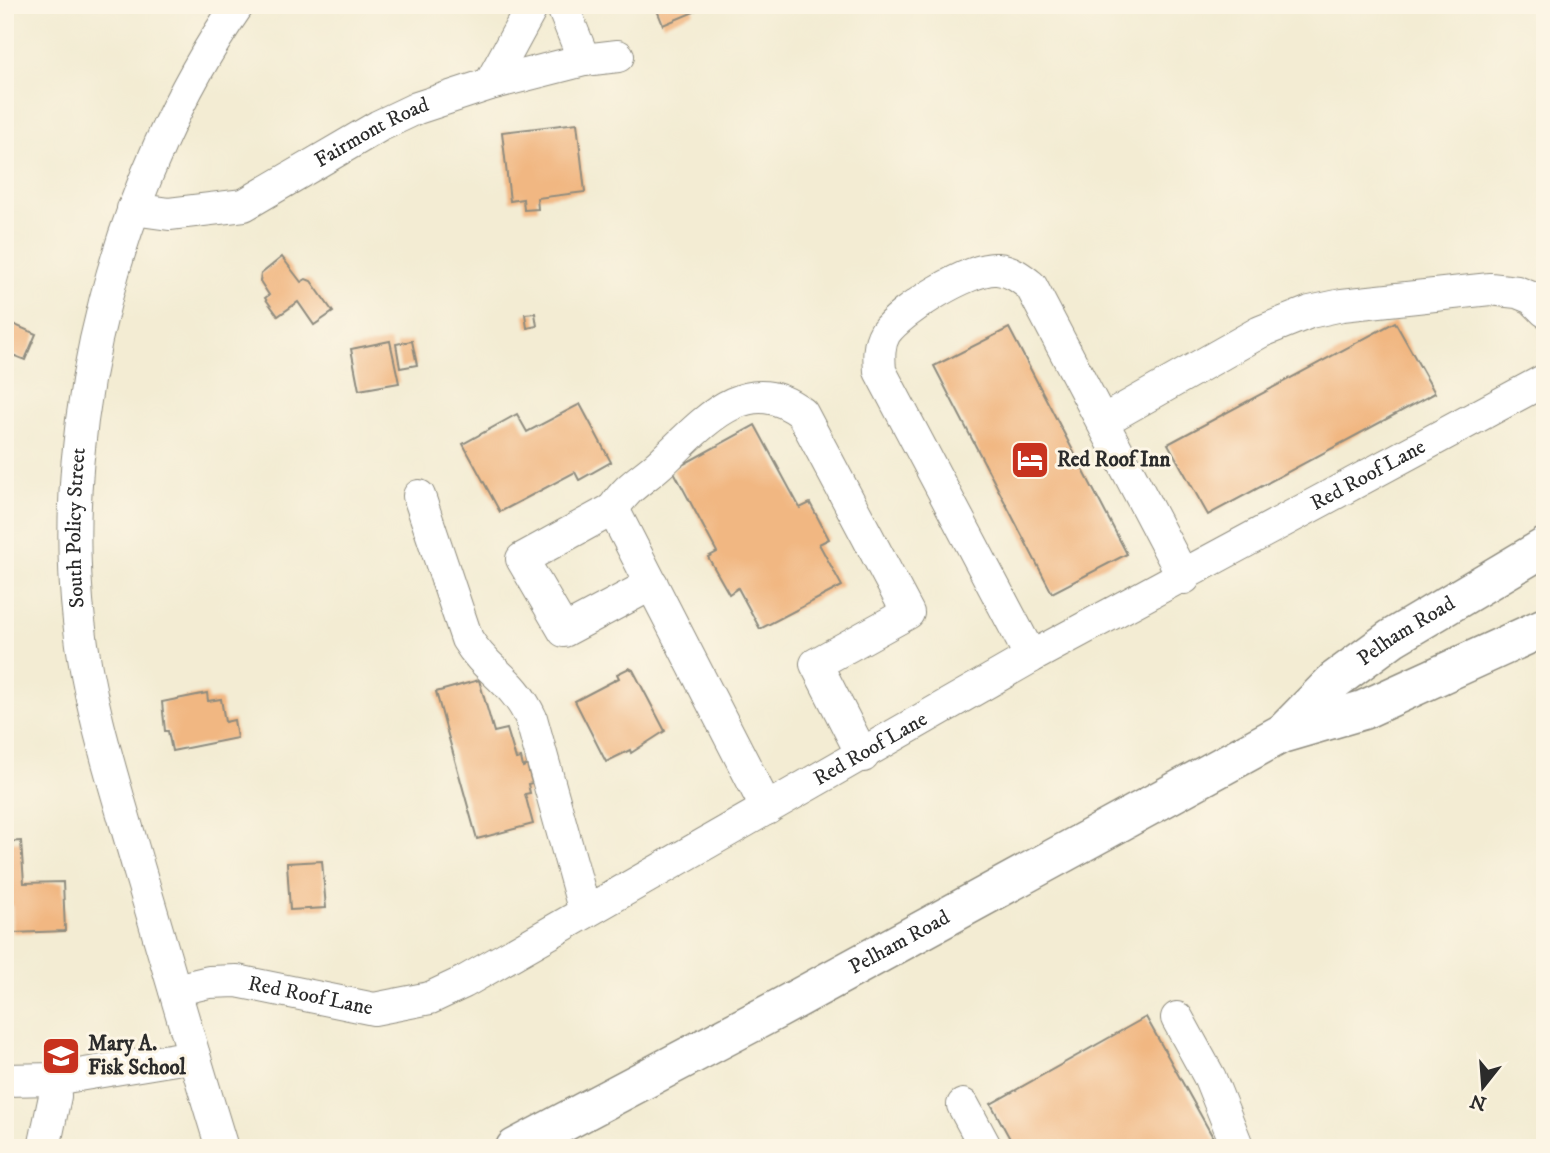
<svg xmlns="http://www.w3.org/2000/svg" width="1550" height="1153" viewBox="0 0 1550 1153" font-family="'IM FELL DW Pica',serif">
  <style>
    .building { fill: #f1b782 }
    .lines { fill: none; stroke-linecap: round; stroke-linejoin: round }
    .minor-casing { stroke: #8f8c7f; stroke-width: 34 }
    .major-casing { stroke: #8f8c7f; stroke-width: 41 }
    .minor { stroke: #fff; stroke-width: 32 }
    .major { stroke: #fff; stroke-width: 38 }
    .labels { text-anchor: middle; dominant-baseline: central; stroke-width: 6; stroke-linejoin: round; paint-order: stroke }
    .street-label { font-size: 21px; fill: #2b2b2b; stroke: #fcf5e5 }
    .poi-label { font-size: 21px; font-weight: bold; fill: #2b2b2b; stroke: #fcf5e5; text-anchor: start }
  </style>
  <rect width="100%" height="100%" fill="#fcf5e5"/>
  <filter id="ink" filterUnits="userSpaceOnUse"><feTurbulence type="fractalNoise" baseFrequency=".0143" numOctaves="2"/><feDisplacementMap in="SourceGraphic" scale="14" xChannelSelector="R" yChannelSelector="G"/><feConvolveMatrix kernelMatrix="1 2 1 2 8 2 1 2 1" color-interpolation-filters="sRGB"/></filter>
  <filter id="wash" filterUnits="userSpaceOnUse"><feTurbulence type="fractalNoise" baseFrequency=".00686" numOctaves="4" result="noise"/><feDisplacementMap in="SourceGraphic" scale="28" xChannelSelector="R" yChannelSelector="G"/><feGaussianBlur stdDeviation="1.57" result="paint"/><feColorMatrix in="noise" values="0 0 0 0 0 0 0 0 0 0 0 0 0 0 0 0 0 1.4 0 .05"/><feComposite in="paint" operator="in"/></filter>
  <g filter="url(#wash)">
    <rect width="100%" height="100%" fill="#f3ecd3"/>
    <g id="blocks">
      <g class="building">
        <polygon points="655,5 691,5 694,12 663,25"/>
        <polygon points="577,123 585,192 537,198 538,209 524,210 523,199 510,201 502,132"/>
        <polygon points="282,257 301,282 306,279 311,281 333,312 314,325 298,302 278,316 265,298 269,295 260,281 261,274"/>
        <polygon points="535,313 537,326 527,328 525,314"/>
        <polygon points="5,318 8,322 36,334 25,360 5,352"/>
        <polygon points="1395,322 1435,393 1208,515 1168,444"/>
        <polygon points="1009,328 1127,554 1052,593 934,366"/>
        <polygon points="390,341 399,383 359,390 351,349"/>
        <polygon points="412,341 417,365 400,368 396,344"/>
        <polygon points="580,404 611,462 579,480 575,472 500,512 463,444 517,414 527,432"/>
        <polygon points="755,425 800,508 810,503 829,539 819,544 842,586 760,629 738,588 729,594 708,557 717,552 673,470"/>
        <polygon points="629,668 633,670 665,731 631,753 630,750 606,762 575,701 619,678 617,674"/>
        <polygon points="479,680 494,732 507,729 516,759 521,758 523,767 527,765 532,783 528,784 530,793 525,794 533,824 477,839 436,692"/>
        <polygon points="207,693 208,701 221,699 225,722 234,720 237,738 172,751 168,731 165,731 162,702"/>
        <polygon points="21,841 24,883 63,882 65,931 13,933 12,905 5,905 5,842"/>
        <polygon points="322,861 326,908 290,910 287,863"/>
        <polygon points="1146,1017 1219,1148 1015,1148 991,1104"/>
      </g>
    </g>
  </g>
  <g filter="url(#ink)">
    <use href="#blocks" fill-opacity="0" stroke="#8f8c7f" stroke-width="2"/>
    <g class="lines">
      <g class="minor-casing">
        <g id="minor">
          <polyline points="562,5 584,60"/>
          <polyline points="490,84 533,5"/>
          <path id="s1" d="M133,209L169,214L244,205L379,126L417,108L490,84L584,60L618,56"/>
          <polyline points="1103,421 1260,332 1310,312 1342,305 1490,289 1517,292 1532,298 1545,311"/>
          <path d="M419,496L467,639C487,672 513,679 531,718L585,912"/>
          <path d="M613,509C630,483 642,481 663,461C703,423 747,370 802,413L908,613L816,664L863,756"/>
          <path d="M652,584L564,631L522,559L613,509C665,609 715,709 767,809"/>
          <path d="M1031,657L880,371C879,358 878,345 885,333C900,311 970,267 997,269C1011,270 1021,278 1031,286L1184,578"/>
          <path id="s2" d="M175,990L209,982L237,981L374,1009L430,998L464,982L1031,657L1545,380"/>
          <polyline points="1177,1018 1210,1078 1238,1148"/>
          <polyline points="5,1080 54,1079 194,1056"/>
          <polyline points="963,1105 986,1148"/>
          <polyline points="44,1148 55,1096 54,1079"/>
          <path id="s3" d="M222,1148C193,1054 166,960 138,866C115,785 88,705 79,621C56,415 120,175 238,5"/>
        </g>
      </g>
      <g class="major-casing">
        <g id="major">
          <path id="s4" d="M1285,731L1335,680L1392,638L1545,547"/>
          <path id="s5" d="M515,1148L778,1009L1281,734L1363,710L1545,627"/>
        </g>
      </g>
      <use href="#minor" class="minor"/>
      <use href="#major" class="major"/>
    </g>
  </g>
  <defs>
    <g id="hotel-square" transform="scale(2.0125)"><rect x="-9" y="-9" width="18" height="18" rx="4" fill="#c8321e" stroke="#fcf5e5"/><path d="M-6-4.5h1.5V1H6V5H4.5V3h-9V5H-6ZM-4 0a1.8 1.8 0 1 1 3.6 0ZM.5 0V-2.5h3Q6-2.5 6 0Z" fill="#fff"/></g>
    <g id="school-square" transform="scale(2.0125)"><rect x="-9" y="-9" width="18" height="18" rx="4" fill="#c8321e" stroke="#fcf5e5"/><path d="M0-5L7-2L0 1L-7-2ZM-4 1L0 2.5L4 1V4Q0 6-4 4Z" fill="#fff"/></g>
  </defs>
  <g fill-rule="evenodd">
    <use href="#hotel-square" x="1030" y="460"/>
    <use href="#school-square" x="61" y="1056"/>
  </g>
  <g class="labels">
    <g class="street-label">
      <text stroke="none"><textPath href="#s1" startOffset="259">Fairmont Road</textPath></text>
      <text stroke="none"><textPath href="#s2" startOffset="1334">Red Roof Lane</textPath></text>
      <text stroke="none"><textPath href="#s3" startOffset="640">South Policy Street</textPath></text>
      <text stroke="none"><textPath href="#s4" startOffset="158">Pelham Road</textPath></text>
      <text stroke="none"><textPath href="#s2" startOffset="766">Red Roof Lane</textPath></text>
      <text stroke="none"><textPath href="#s5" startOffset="436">Pelham Road</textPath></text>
      <text stroke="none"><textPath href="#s2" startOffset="138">Red Roof Lane</textPath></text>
    </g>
    <g class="poi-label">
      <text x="1057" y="460">Red Roof Inn</text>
      <text x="88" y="1044">Mary A.<tspan x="88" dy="24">Fisk School</tspan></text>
    </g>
  </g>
  <rect width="1550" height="1153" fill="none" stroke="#fcf5e5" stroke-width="28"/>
  <g transform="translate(1483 1087) rotate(197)" stroke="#fcf5e5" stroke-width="5" paint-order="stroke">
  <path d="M0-5L12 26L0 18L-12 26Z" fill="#2b2b2b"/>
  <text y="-10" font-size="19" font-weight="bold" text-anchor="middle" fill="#2b2b2b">N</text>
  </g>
</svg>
